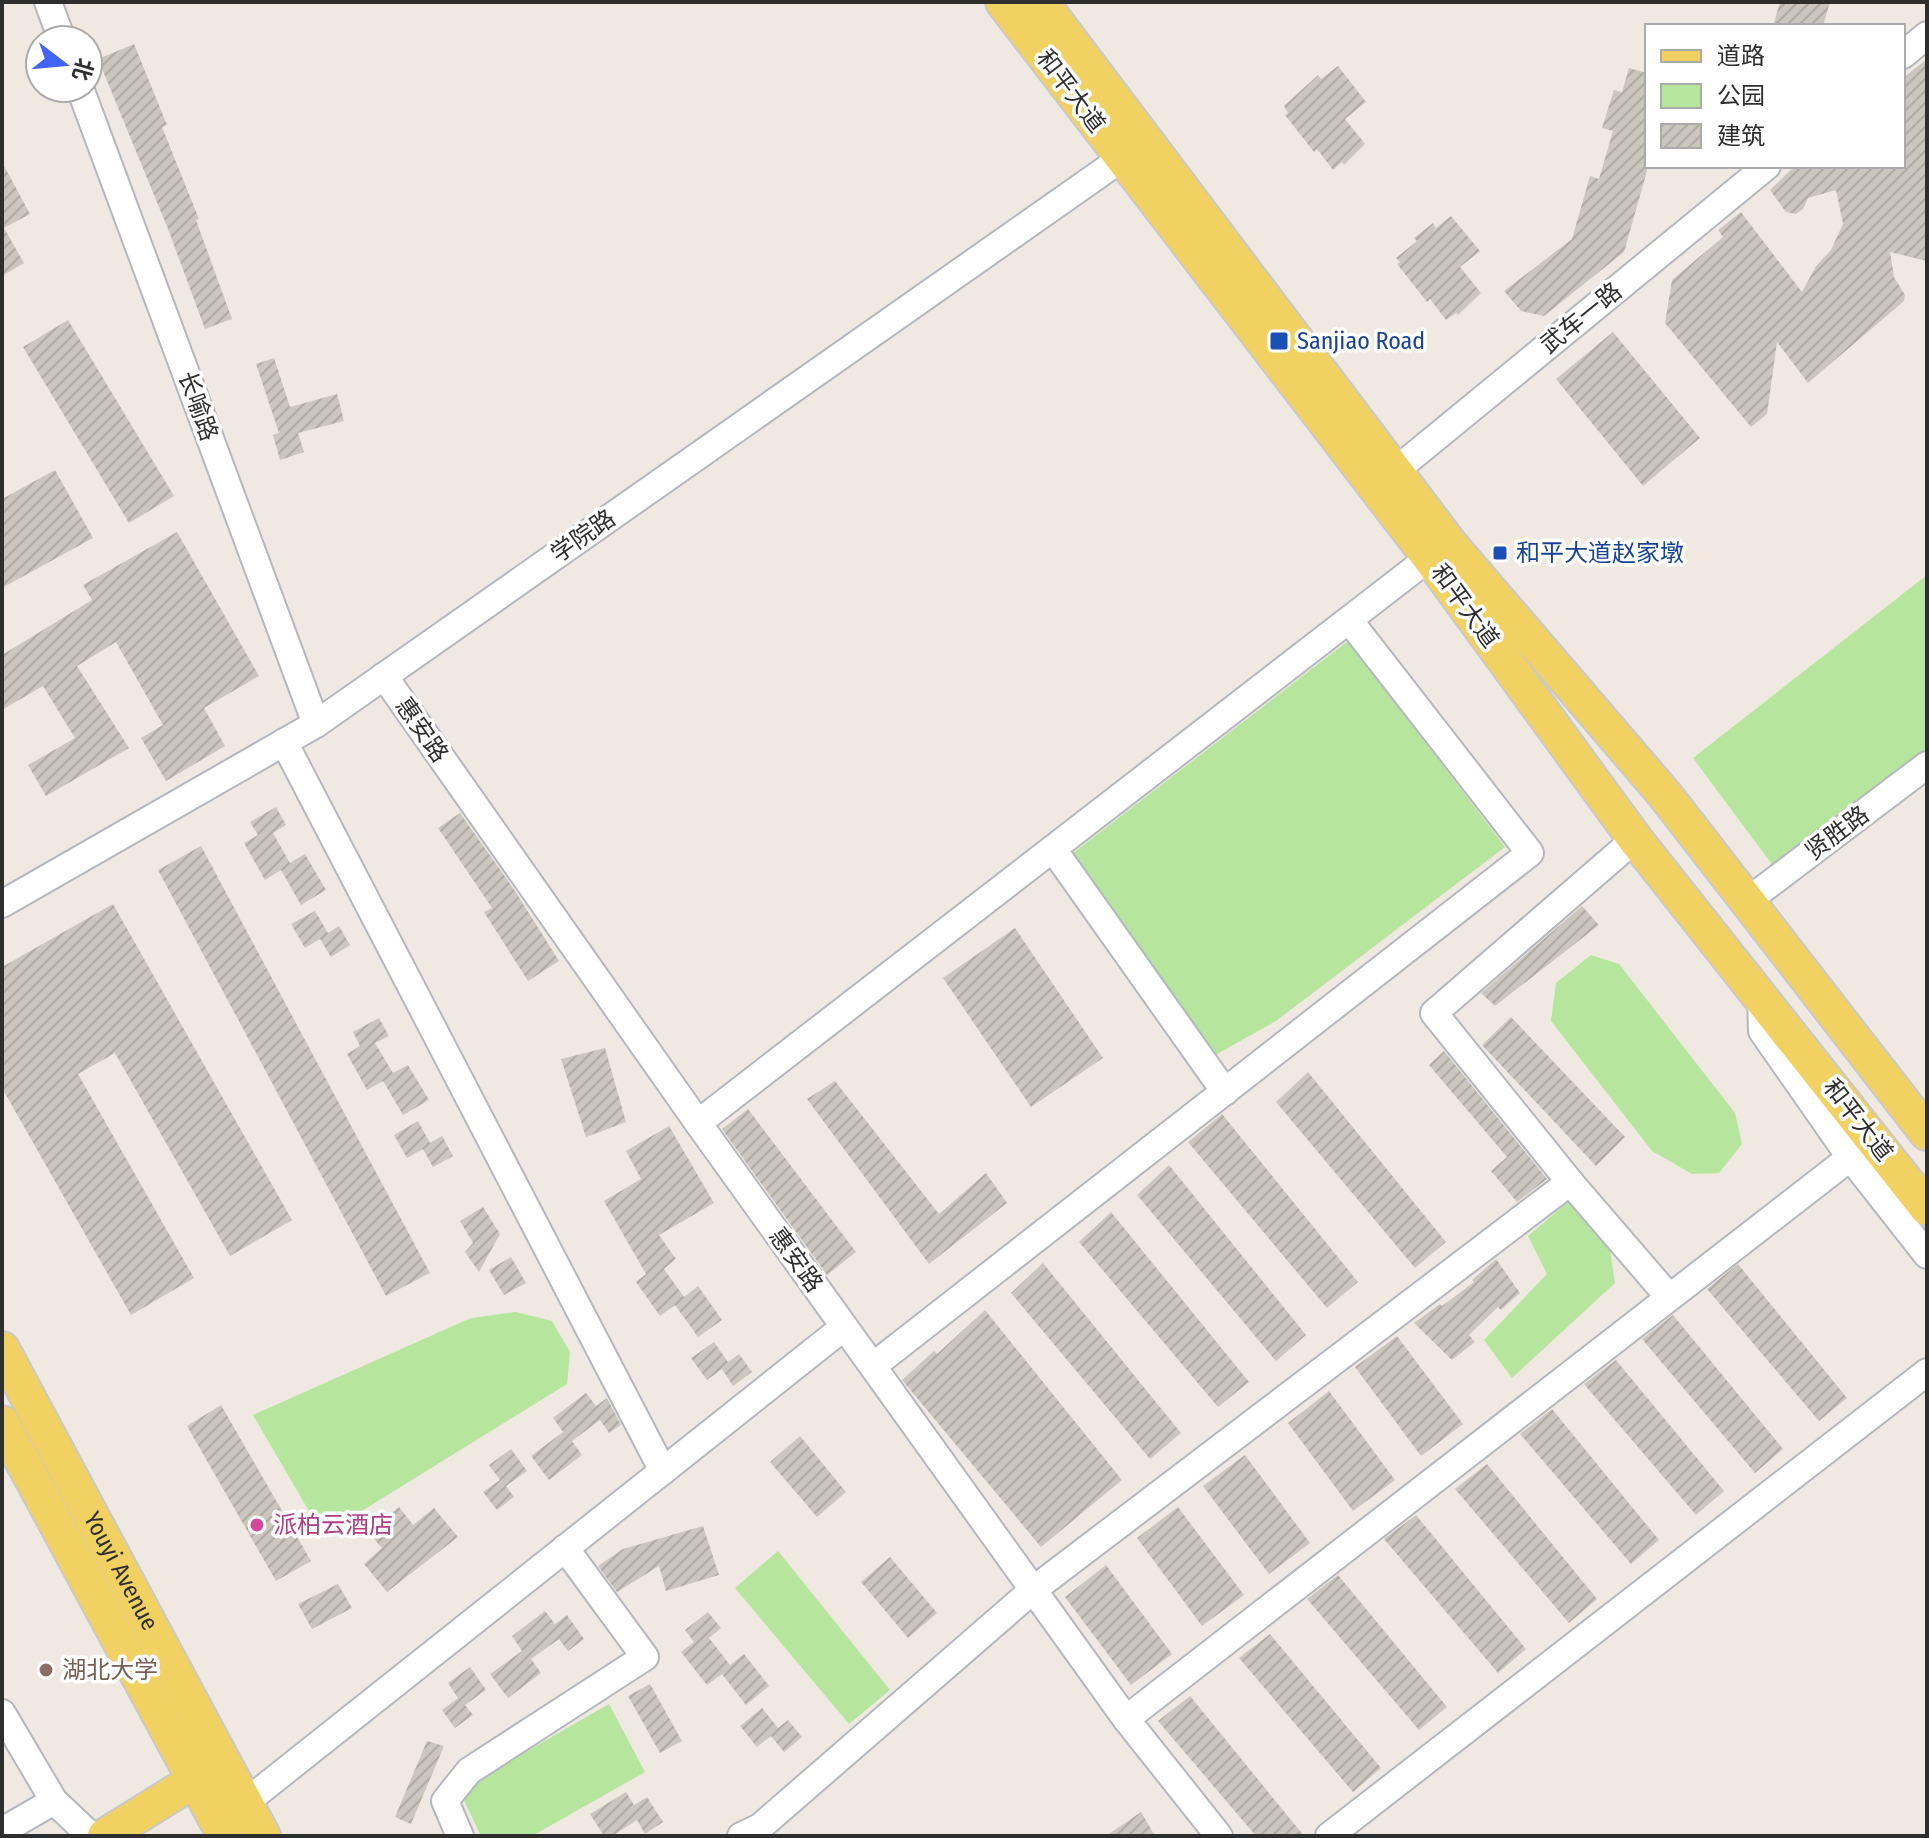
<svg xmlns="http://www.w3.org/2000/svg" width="1929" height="1838" viewBox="0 0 1929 1838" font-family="'Fira Sans Condensed','Noto Sans SC',sans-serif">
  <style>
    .park { fill: #b6e59e }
    .building { fill: url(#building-hatch) }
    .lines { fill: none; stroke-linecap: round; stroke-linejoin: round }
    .minor-casing { stroke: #b4b7c1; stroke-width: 30 }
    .major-casing { stroke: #c9c9c9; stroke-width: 38 }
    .minor { stroke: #fff; stroke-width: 26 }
    .major { stroke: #f2d163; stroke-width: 34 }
    .transit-dot { fill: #1a4fb4; stroke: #fff; stroke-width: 3 }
    .hotel-dot { fill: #d1479c; stroke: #fff; stroke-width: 3 }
    .education-dot { fill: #8d6e63; stroke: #fff; stroke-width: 3 }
    .labels { text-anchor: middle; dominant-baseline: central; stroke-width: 7; stroke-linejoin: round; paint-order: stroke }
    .street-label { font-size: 24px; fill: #2e2e2e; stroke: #fff }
    .transit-label { font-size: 24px; fill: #164399; stroke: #fff; text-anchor: start }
    .hotel-label { font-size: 24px; fill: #b23c85; stroke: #fff; text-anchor: start }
    .education-label { font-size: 24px; fill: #785e54; stroke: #fff; text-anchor: start }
  </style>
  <defs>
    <pattern id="building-hatch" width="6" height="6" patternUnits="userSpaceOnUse" patternTransform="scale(2)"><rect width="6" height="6" fill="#cbc7bf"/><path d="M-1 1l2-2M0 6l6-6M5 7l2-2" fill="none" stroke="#afaba4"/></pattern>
  </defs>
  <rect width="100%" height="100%" fill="#efe9e1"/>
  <g class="park">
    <polygon points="1927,575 1927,749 1774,867 1693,758"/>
    <polygon points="1348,641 1505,847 1276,1021 1210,1058 1068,857"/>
    <polygon points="1591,955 1619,964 1735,1113 1742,1144 1719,1173 1692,1174 1652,1151 1551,1021 1556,983"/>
    <polygon points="1568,1202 1609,1244 1615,1283 1512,1378 1484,1340 1547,1274 1528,1236"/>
    <polygon points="516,1312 552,1321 570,1352 567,1384 323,1535 253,1415 471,1318"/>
    <polygon points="778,1551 890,1690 849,1724 735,1588"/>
    <polygon points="609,1704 645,1772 532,1836 481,1836 459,1790"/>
  </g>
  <g class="building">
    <polygon points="1780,2 1830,2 1823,26 1773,26"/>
    <polygon points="134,44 167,125 162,127 199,219 196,220 232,319 205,329 168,229 98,59"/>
    <polygon points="1927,59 1927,261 1890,252 1894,277 1905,295 1904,301 1808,383 1777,342 1767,414 1751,427 1665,323 1672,280 1723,237 1718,230 1741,212 1802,292 1816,266 1831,250 1843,224 1836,190 1808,198 1803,209 1796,214 1786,212 1770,190 1795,166 1903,166 1903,78"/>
    <polygon points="1338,66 1366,102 1345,119 1365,144 1344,165 1342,162 1333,170 1317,149 1314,152 1285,115 1288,113 1284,106 1318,75 1321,79"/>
    <polygon points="1629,68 1647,73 1647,171 1624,252 1544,316 1521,311 1504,291 1572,239 1590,176 1599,179 1613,131 1602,128 1614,90 1622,92"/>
    <polygon points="2,162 30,214 4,228 24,263 2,276"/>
    <polygon points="1451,216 1480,251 1460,267 1481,293 1458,315 1456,313 1446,320 1430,299 1427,302 1397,264 1400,262 1396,258 1417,241 1414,238 1433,223 1436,228"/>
    <polygon points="68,320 174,496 129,523 23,347"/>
    <polygon points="1613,332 1700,438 1643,486 1556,379"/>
    <polygon points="274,358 290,407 337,394 344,421 298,433 304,452 280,460 273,435 279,433 256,364"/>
    <polygon points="55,470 93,538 2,588 2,499"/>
    <polygon points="177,532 259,676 204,708 225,746 166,781 141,738 163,725 116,642 77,666 129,748 46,796 28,765 75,738 43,686 2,710 2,655 92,600 83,585"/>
    <polygon points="276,807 286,825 273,833 290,863 305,854 326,890 301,905 281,870 265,880 244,843 258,835 250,822"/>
    <polygon points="460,813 513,888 559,961 528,981 484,912 492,908 438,828"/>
    <polygon points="201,846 430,1273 386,1296 158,870"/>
    <polygon points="113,904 292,1220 230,1256 115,1053 78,1074 194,1278 131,1315 2,1088 2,967"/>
    <polygon points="1582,906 1599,925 1495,1006 1481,993"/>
    <polygon points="315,911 328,933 339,926 350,945 331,957 320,939 305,948 291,924"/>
    <polygon points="1015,928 1103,1058 1031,1107 943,978"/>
    <polygon points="1511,1017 1625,1137 1596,1166 1482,1045"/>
    <polygon points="379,1018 389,1036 375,1043 393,1073 408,1065 429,1100 403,1115 383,1081 367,1090 347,1054 360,1046 353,1032"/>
    <polygon points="605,1048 626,1122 586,1137 561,1059"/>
    <polygon points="1444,1051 1547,1179 1517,1202 1491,1171 1507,1157 1429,1065"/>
    <polygon points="1308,1072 1446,1242 1415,1268 1276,1102"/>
    <polygon points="835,1081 939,1214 986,1173 1007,1203 929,1264 807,1099"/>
    <polygon points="748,1109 856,1252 827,1275 722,1129"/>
    <polygon points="1222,1114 1358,1282 1327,1308 1188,1142"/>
    <polygon points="418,1121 430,1143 442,1136 453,1156 433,1167 423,1149 407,1158 394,1135"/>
    <polygon points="669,1126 714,1203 659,1235 676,1259 664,1269 684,1297 698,1286 722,1320 698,1337 675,1305 660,1316 636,1282 646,1274 604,1201 641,1179 626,1151"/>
    <polygon points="1169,1165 1306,1335 1276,1361 1137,1195"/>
    <polygon points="483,1207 500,1234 479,1272 465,1252 473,1243 460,1221"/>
    <polygon points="1111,1212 1249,1382 1218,1407 1079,1242"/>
    <polygon points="511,1257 526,1283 504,1295 489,1270"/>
    <polygon points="1496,1259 1520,1293 1501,1310 1498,1307 1469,1335 1475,1342 1452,1360 1414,1323 1440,1304 1442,1306 1474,1282 1472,1280"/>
    <polygon points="1043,1263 1181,1433 1150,1459 1011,1293"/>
    <polygon points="1738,1264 1847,1398 1819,1421 1707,1289"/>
    <polygon points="985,1310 1122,1480 1041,1547 902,1380 934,1351 937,1354"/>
    <polygon points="1673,1315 1783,1449 1755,1473 1642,1339"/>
    <polygon points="1397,1336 1463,1424 1421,1456 1355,1367"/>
    <polygon points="714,1342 728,1362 739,1354 752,1372 733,1386 722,1369 707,1380 691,1358"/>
    <polygon points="1616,1360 1724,1491 1696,1515 1584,1384"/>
    <polygon points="1329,1391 1395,1480 1353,1511 1288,1423"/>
    <polygon points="586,1393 596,1406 607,1398 621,1425 609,1433 600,1420 572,1441 582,1455 549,1480 531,1456 563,1432 553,1418"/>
    <polygon points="221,1405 311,1561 276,1581 187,1426"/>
    <polygon points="1552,1409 1659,1540 1631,1564 1520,1434"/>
    <polygon points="800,1436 846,1492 817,1517 770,1462"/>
    <polygon points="511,1449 527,1471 506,1486 514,1497 497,1510 483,1492 500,1480 489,1465"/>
    <polygon points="1245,1455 1310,1543 1269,1574 1203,1486"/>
    <polygon points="1487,1464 1597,1599 1569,1623 1455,1489"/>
    <polygon points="399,1507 413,1525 434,1508 458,1537 387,1592 364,1564 382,1548 368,1532"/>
    <polygon points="1178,1507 1244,1595 1202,1626 1137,1538"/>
    <polygon points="1416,1515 1526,1649 1498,1673 1384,1539"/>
    <polygon points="703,1526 719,1575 666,1591 659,1566 617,1592 598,1566 623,1549"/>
    <polygon points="890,1557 937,1613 908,1638 861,1582"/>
    <polygon points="1106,1565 1172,1654 1131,1685 1065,1597"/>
    <polygon points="1338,1575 1447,1707 1419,1730 1307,1599"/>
    <polygon points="338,1584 352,1608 312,1629 298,1604"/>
    <polygon points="545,1611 555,1624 567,1615 584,1639 568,1651 559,1639 531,1659 541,1673 508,1698 490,1674 522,1651 512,1636"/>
    <polygon points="708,1612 721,1628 709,1638 730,1665 744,1654 769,1686 746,1705 722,1674 707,1685 681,1652 694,1642 685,1630"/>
    <polygon points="1270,1634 1381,1768 1353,1792 1239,1658"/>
    <polygon points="470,1667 486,1690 465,1705 473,1715 455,1728 442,1710 458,1698 448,1683"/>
    <polygon points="650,1684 682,1741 660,1753 628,1696"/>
    <polygon points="1190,1696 1304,1836 1256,1836 1158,1721"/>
    <polygon points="762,1708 778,1728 788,1720 802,1737 784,1752 771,1736 757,1747 740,1726"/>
    <polygon points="427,1741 444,1746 411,1824 395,1817"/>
    <polygon points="626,1792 634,1805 647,1797 663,1822 645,1834 637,1820 612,1836 604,1836 590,1814"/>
    <polygon points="1141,1812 1155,1836 1106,1836"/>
  </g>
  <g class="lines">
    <g class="minor-casing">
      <g id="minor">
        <polyline points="48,2 62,40"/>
        <polyline points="1903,55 1927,35"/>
        <polyline points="80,88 316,724"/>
        <polyline points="1395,471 1767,166"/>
        <polyline points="384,676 698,1123 1126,1719 1219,1836"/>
        <polyline points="284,742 663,1471"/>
        <polyline points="1053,849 1225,1092"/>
        <polyline points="1746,902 1927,765"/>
        <polyline points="2,904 316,724 1138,147"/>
        <polyline points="1761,997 1762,1031 1850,1157 1927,1255"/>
        <polyline points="698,1123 1443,547"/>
        <polyline points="1570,1182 1434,1013 1635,839"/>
        <polyline points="873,1366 1530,853 1349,620"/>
        <polyline points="2,1713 54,1801"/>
        <polyline points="1126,1719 1874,1139"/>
        <polyline points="246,1802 844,1327"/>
        <polyline points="2,1831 54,1801 91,1836"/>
        <polyline points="460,1836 445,1801 469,1771 645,1657 565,1548"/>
        <polyline points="741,1836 760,1827 1033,1590 1570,1182 1669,1297"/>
        <polyline points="1329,1836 1927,1372"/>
      </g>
    </g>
    <g class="major-casing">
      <g id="major">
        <polyline points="1003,2 1430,558 1635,839 1927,1208"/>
        <polyline points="1041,2 1449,543 1665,795 1927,1133"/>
        <path id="s1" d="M2,1349L263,1836"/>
        <polyline points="2,1423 225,1836"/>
        <polyline points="105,1836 195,1780"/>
      </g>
    </g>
    <use href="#minor" class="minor"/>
    <use href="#major" class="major"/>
  </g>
  <g class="transit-dot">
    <rect x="1269" y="331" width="20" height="20" rx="4"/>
    <rect x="1492" y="545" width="16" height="16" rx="4"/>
  </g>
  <circle class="hotel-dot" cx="257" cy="1525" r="8"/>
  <circle class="education-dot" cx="46" cy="1670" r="8"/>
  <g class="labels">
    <g class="street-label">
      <text transform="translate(1071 91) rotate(53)">和平大道</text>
      <text transform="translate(1581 318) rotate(-39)">武车一路</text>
      <text transform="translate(198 406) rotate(70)">长喻路</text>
      <text transform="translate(583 536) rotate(-35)">学院路</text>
      <text transform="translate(1465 606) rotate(54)">和平大道</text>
      <text transform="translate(422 730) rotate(55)">惠安路</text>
      <text transform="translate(1837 833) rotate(-37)">贤胜路</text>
      <text transform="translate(1858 1120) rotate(52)">和平大道</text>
      <text transform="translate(796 1260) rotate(54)">惠安路</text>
      <text stroke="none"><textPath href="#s1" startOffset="252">Youyi Avenue</textPath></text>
    </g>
    <g class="transit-label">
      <text x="1297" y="341">Sanjiao Road</text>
      <text x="1516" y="553">和平大道赵家墩</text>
    </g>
    <g class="hotel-label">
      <text x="273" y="1525">派柏云酒店</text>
    </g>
    <g class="education-label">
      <text x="62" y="1670">湖北大学</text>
    </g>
  </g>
  <rect width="1929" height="1838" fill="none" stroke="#2e2e2e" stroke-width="8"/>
  <rect x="1645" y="24" width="260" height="144" fill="#ffffff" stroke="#ababab" stroke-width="2"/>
  <rect x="1661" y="50" width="40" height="12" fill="#f2d163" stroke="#ababab" stroke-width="2"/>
  <text x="1717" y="64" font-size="24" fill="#2e2e2e">道路</text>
  <rect x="1661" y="84" width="40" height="24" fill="#b6e59e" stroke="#ababab" stroke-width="2"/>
  <text x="1717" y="104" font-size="24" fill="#2e2e2e">公园</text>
  <rect x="1661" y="124" width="40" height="24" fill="url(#building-hatch)" stroke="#ababab" stroke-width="2"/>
  <text x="1717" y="144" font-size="24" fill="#2e2e2e">建筑</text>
  <g transform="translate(64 64) rotate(106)"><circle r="38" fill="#ffffff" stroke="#ababab" stroke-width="2"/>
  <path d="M0-6L14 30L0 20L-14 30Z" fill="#4264fb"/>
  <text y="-12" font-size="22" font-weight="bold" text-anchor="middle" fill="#2e2e2e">北</text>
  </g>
</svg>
